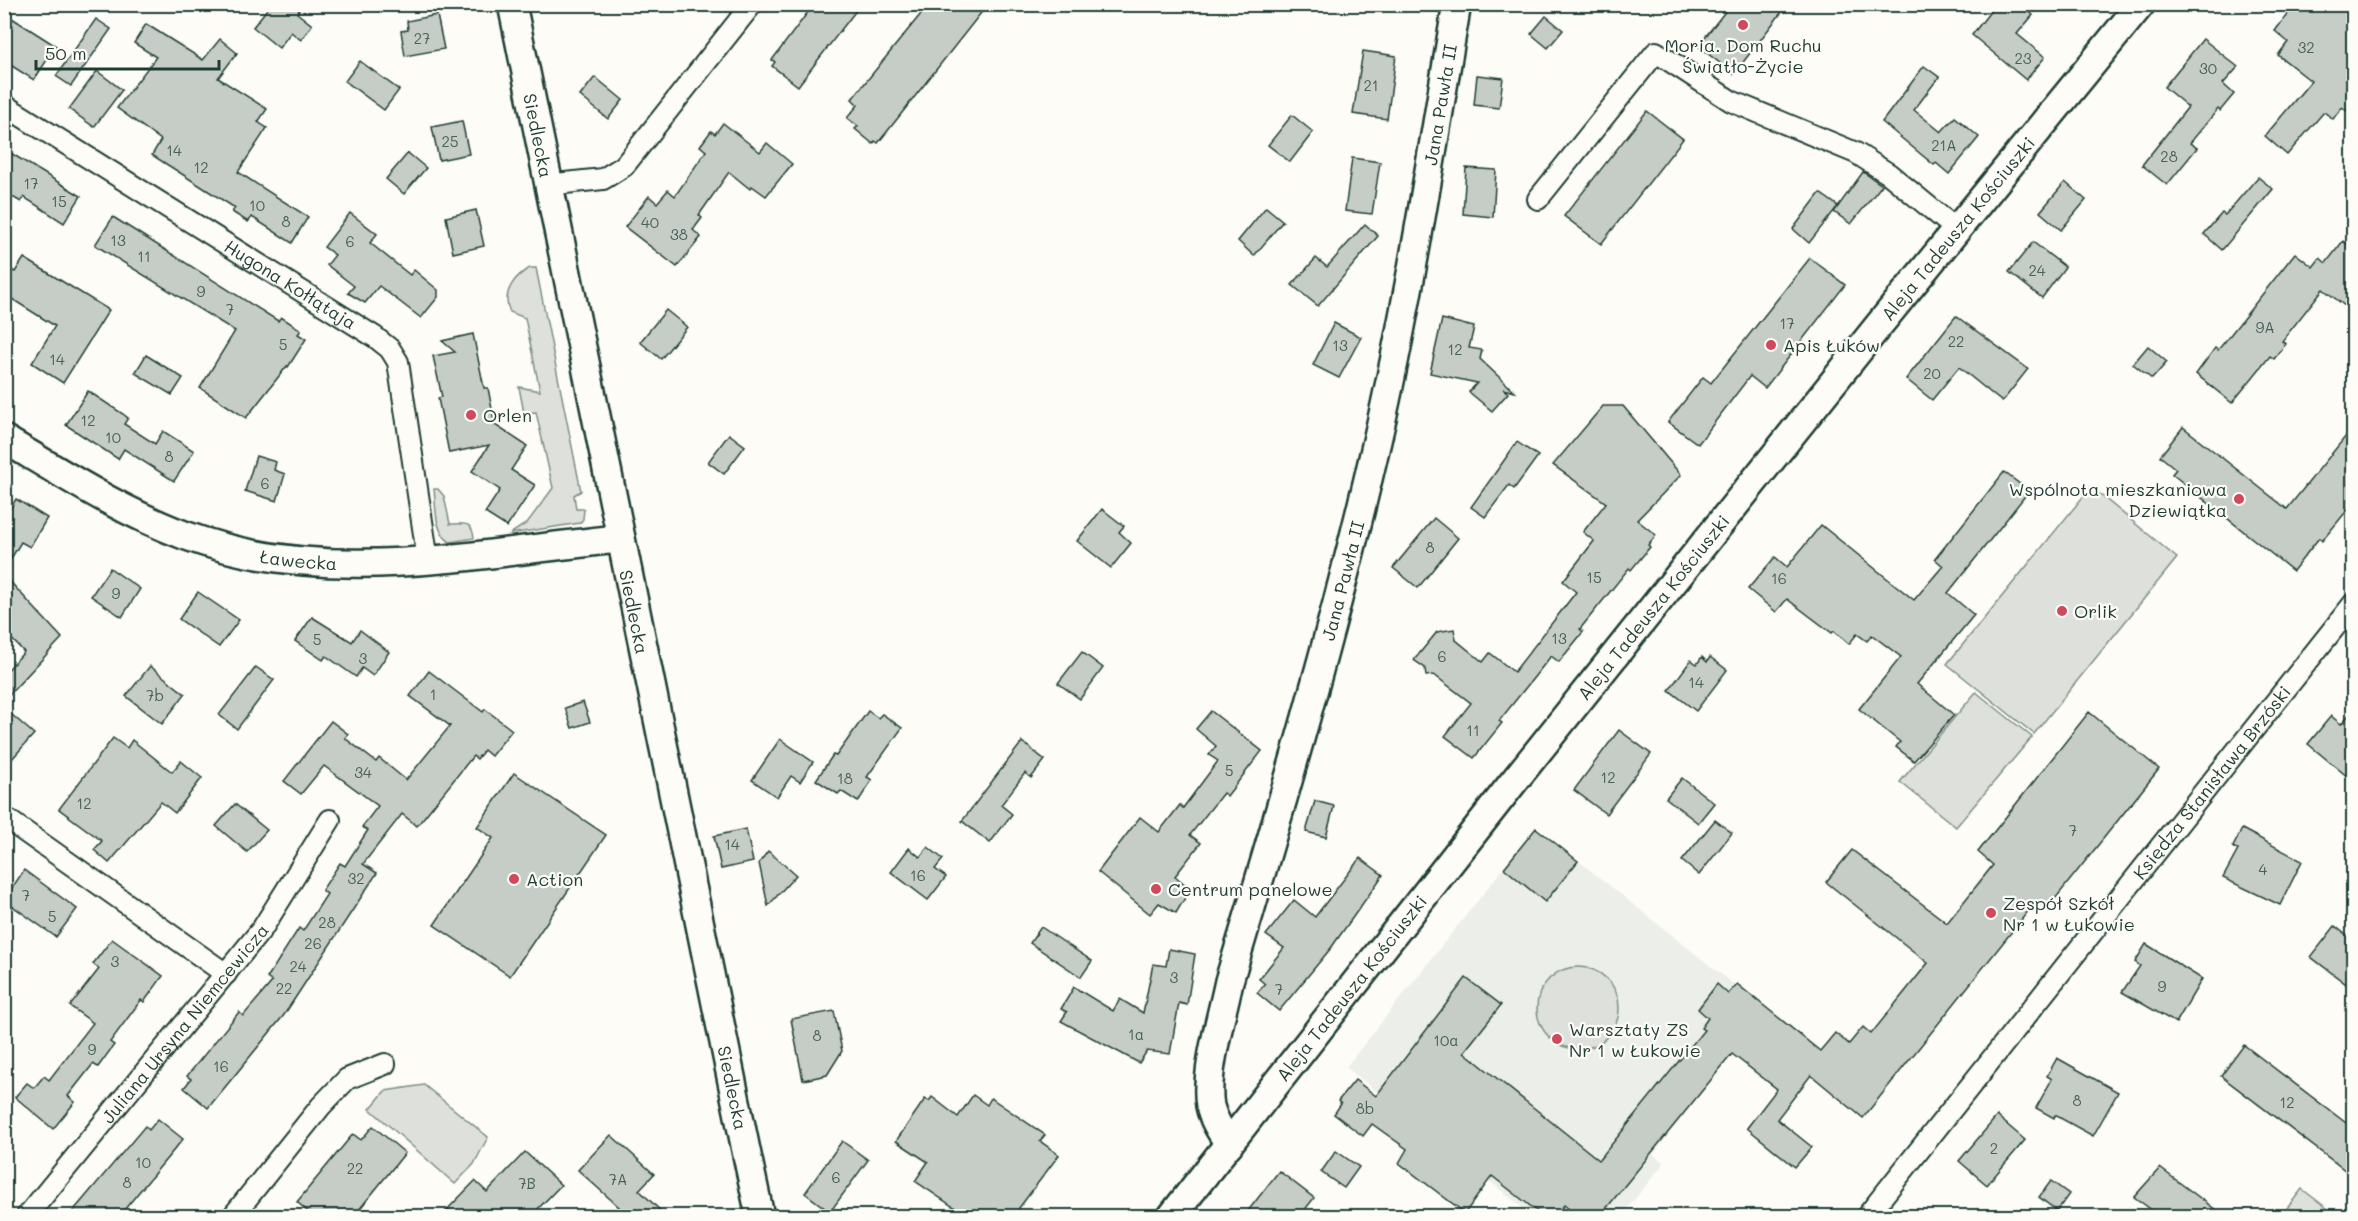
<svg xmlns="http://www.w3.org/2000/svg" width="2358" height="1221" viewBox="0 0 2358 1221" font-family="Mali,sans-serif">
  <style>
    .built { fill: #eceee9 }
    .green { fill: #dde0db; stroke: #7e8e88; stroke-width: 1.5 }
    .building { fill: #c6cdc7; stroke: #1f3d34; stroke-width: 1.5 }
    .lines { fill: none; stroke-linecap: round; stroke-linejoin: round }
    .street-casing { stroke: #1f3d34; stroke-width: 24 }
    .secondary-casing { stroke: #1f3d34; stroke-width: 32 }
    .street { stroke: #fdfcf7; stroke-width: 20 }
    .secondary { stroke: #fdfcf7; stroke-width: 27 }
    .poi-dot { fill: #d1495b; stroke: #fdfcf7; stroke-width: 2 }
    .labels { text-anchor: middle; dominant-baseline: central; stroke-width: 4.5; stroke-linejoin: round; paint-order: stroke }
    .number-label { font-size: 15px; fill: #496159 }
    .poi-label { font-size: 18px; fill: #1f3d34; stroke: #fdfcf7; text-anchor: start }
    .street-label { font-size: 18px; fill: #1f3d34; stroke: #fdfcf7 }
  </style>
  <rect width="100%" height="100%" fill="#fdfcf7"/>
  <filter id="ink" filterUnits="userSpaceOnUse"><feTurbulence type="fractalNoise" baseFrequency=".0167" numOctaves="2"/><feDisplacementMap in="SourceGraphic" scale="12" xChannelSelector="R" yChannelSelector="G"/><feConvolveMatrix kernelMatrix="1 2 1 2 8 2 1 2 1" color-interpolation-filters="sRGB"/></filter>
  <g filter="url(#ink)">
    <polygon class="built" points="1536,827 1767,1011 1653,1154 1664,1163 1621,1216 1533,1216 1346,1067"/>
    <g class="green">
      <path d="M530,268H536L581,491L574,495L576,509H584L583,519L580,523L510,534L527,523L553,488L536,412L524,413L519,387L540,391L525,318L510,312C501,294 514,276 530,268Z"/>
      <polygon points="2091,487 2177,558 2034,734 1947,664"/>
      <path d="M434,489H438L444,496L450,524C465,524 472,521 474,538L450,542C434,532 436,506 434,489Z"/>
      <polygon points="1976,692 2032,737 1956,827 1900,782"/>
      <circle cx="1578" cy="1008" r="41"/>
      <polygon points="424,1085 488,1137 474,1164 455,1184 370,1109 385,1091"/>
      <polygon points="2302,1189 2336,1215 2334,1216 2281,1216"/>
    </g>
    <g class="building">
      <polygon points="271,4 304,4 297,13 312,25 301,40 291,32 279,48 253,27"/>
      <polygon points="814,4 861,4 798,86 772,66 775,62 772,60"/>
      <polygon points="929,4 988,4 890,128 878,143 875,141 873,144 855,129 858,126 847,118 858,105 852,99"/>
      <polygon points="1731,4 1788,4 1734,74 1698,46"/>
      <polygon points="1996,4 2020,4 2033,15 2017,34 2045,57 2026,80 1972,35"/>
      <polygon points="2295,4 2354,4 2354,117 2342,107 2333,119 2324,112 2287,155 2265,136 2311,81 2278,55 2288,42 2275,31"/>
      <polygon points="4,13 56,46 34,80 4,61"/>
      <polygon points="437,15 444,49 405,56 401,31 408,30 407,21"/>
      <polygon points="1546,16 1563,30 1548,48 1531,34"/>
      <polygon points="96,19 111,29 71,86 56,76"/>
      <polygon points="146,24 203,60 220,39 237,53 218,78 267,109 258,122 267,128 238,172 308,217 292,243 252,217 248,222 232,212 235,208 152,155 161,140 117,108 156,57 134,43"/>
      <polygon points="2203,39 2238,67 2223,84 2234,94 2220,111 2218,109 2190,143 2197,148 2167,185 2142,165 2188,107 2164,87"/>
      <polygon points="1363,51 1396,56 1387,119 1353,114"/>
      <polygon points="360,61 399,90 384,110 345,81"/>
      <polygon points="1924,66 1939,77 1914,110 1941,132 1955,117 1979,137 1949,174 1936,163 1934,165 1882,122"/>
      <polygon points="97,71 122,90 94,127 69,109"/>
      <polygon points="1477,75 1503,78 1499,108 1474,105"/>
      <polygon points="595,77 623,100 608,119 580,96"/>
      <polygon points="1647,111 1683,139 1601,244 1564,216"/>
      <polygon points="1292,115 1313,132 1290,162 1268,145"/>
      <polygon points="462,121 469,154 439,160 432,127"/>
      <polygon points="723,123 760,152 767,143 792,164 766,196 752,186 750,189 729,172 699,215 702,218 693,230 701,237 677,267 625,227 649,196 657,203 668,190 675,196 706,151 700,146 711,131 715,134"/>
      <polygon points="4,149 81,196 64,223 24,197 21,202 4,192"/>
      <polygon points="408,153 426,168 404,194 386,179"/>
      <polygon points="1352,158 1380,162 1372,214 1345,211"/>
      <polygon points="1466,168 1496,170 1493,217 1463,214"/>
      <polygon points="1863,172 1882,185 1851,224 1834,212"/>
      <polygon points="2258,177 2273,189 2222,250 2204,234 2222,213 2225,215"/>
      <polygon points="2065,182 2086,200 2061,230 2040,212"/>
      <polygon points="1820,193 1838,206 1809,243 1793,229"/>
      <polygon points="1266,207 1283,221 1254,256 1238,241"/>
      <polygon points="476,210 484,246 453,253 446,217"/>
      <polygon points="350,213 377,234 370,243 410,275 414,270 438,290 438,297 421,318 379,286 365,303 348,293 354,286 327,265 335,255 324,247"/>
      <polygon points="113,217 278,321 281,317 301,330 298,334 306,339 288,367 287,366 246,418 200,388 235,331 95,245"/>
      <polygon points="1365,224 1378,236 1318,306 1292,285 1316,258 1327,267"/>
      <polygon points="2343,241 2354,250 2354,313 2323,289 2282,341 2286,344 2274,359 2270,356 2232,403 2196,374 2215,348 2218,350 2231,334 2295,253 2313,267 2320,258 2326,263"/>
      <polygon points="2033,242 2065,267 2042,298 2009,272"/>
      <polygon points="24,258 109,310 63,383 32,363 55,326 4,294 4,266 15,272"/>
      <polygon points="1810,258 1845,285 1765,388 1750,376 1698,444 1668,422 1703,377 1711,383"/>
      <polygon points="666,310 687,327 661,359 640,342"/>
      <polygon points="1956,316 2028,369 2002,402 1959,367 1932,400 1906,379"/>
      <polygon points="1442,319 1474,327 1469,348 1482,350 1480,359 1515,392 1503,389 1508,393 1492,411 1469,392 1477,383 1430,373"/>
      <polygon points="1334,323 1361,337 1339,378 1313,365"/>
      <polygon points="473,334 484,388 488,388 495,425 527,446 511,470 535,485 507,527 485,513 500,490 472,471 489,445 449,453 438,398 442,397 433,356 455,352 442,341"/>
      <polygon points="2148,346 2167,362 2152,379 2133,364"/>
      <polygon points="146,355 183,378 172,395 135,373"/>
      <polygon points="88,391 123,414 128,418 124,424 155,444 163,431 194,451 174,481 124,449 118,459 66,425"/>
      <polygon points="1603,406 1623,406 1681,475 1637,520 1656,535 1648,545 1650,547 1631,570 1629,568 1580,629 1583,632 1559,662 1551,656 1499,721 1502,723 1474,758 1445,736 1471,703 1434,675 1426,676 1425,668 1414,660 1437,632 1454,629 1456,640 1483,662 1490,653 1514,672 1576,592 1563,581 1594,541 1583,532 1606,503 1553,465"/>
      <polygon points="2354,426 2354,502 2322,541 2319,538 2293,571 2172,474 2176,469 2160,456 2183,427 2287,509"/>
      <polygon points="729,434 745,446 724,474 708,462"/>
      <polygon points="1517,442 1538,456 1514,489 1509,485 1485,517 1471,507"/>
      <polygon points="256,456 276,462 274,470 285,474 277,501 245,491"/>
      <polygon points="2004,472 2029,491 1948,593 1974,615 1917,684 1954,715 1914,761 1896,747 1900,742 1859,709 1901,657 1872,635 1867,641 1857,634 1849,644 1834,631 1832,633 1787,599 1776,612 1748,589 1775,557 1787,567 1821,525 1914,600 1943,566 1935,559"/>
      <polygon points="16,499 47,518 30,547 21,542 4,570 4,519"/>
      <polygon points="1102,509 1124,526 1119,532 1131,543 1111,568 1077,541"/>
      <polygon points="1434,518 1458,538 1418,588 1393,568"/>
      <polygon points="110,568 140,589 122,617 91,596"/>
      <polygon points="4,575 62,638 4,700 4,674 24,652 4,631"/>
      <polygon points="198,592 239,620 219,647 179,619"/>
      <polygon points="312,617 352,642 360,630 389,652 373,676 362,668 356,677 326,656 323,660 295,641"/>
      <polygon points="1082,652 1103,668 1080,699 1058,683"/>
      <polygon points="1702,657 1707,662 1710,657 1727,670 1696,711 1669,690 1691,660 1697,664"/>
      <polygon points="150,666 185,694 162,724 126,696"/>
      <polygon points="256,667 274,680 237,729 219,715"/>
      <polygon points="429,671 483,712 485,709 512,730 491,756 484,750 477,759 473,756 417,826 402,814 363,864 377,873 284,1015 208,1108 184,1088 191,1079 187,1076 239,1012 243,1016 272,982 267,978 299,928 303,931 327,894 322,890 340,863 345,866 368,830 362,827 378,806 324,766 301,794 284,781 331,721 348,734 345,738 376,762 379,758 406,780 450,726 410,696"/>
      <polygon points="583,702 590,722 572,728 565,708"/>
      <polygon points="4,708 34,734 4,768"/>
      <polygon points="2354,709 2354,782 2308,744 2331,716 2341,724"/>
      <polygon points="868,711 878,718 882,714 902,728 867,777 872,780 858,802 841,791 838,794 816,780 833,755 836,756"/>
      <polygon points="1211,711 1262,751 1227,796 1223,793 1190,835 1201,843 1175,876 1187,886 1185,898 1176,913 1159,903 1150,914 1098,872 1140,817 1159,832 1180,805 1183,808 1218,761 1209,755 1216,746 1196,729"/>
      <polygon points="2089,712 2159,769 2047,909 2037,900 1863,1118 1811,1075 1777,1119 1812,1147 1795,1167 1747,1128 1777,1089 1732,1054 1600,1216 1578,1216 1564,1205 1556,1216 1543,1216 1492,1176 1465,1213 1399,1163 1407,1149 1372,1124 1363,1136 1334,1114 1341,1104 1338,1101 1355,1080 1376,1096 1466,978 1501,1005 1464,1052 1599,1160 1704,1030 1701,1028 1708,1018 1698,1009 1717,984 1728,994 1737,984 1820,1051 1835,1033 1849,1044 1863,1027 1871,1034 1928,963 1826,882 1852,850 1947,923 1993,865 1978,852"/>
      <polygon points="1619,730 1651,754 1606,814 1574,790"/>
      <polygon points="113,738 127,748 132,740 172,772 181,761 202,778 175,813 161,802 109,863 94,850 102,841 59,809"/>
      <polygon points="780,739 813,762 800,782 791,776 777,797 752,780"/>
      <polygon points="1022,742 1045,760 1031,778 1025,773 1001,805 1012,814 990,843 962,821"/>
      <polygon points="514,773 606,835 510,976 434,925 493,838 477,827"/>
      <polygon points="1682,778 1714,803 1698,823 1666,798"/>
      <polygon points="1315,801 1334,806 1326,837 1306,832"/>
      <polygon points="235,804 267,830 247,852 216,826"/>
      <polygon points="1715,820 1732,833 1699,875 1682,861"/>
      <polygon points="1536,828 1578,861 1545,902 1504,868"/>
      <polygon points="746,829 753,862 721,869 714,836"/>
      <polygon points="2242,829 2302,861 2280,905 2223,878 2238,850 2233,847"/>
      <polygon points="928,847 943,859 935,869 946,877 928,900 891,872 909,848 920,857"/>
      <polygon points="768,851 796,875 768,906 759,863"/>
      <polygon points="1360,858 1383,875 1331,948 1279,1011 1257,993 1265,984 1259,979 1284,948 1266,935 1294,900 1315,917"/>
      <polygon points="24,870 77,909 56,937 4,900"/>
      <polygon points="2335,926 2354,941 2354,990 2311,957"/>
      <polygon points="1041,927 1092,961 1081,977 1030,943"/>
      <polygon points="112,939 163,976 144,1002 141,1000 110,1042 114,1045 98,1067 93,1064 68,1096 75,1102 53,1129 15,1097 27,1083 34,1088 44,1076 49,1080 93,1023 70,1006 99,969 93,964"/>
      <polygon points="2146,944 2202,979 2176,1023 2122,992 2140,966 2135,962"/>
      <polygon points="1169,949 1195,954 1187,1005 1179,1003 1170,1054 1147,1051 1139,1063 1061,1021 1067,1012 1061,1009 1074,987 1113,1011 1120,999 1143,1013 1153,964 1166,966"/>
      <polygon points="834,1011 842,1051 827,1075 803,1080 791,1019"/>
      <polygon points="2244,1045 2354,1129 2354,1177 2221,1076"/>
      <polygon points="2057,1058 2118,1092 2093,1136 2055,1115 2054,1118 2036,1108 2052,1079 2047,1076"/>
      <polygon points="973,1095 987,1105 991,1098 1045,1135 1040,1141 1059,1155 1013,1216 967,1216 915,1181 928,1162 896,1141 925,1099 929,1101 932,1097 958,1117"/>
      <polygon points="1997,1116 2025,1140 1987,1185 1959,1161"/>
      <polygon points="158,1119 183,1139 119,1216 69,1216 145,1126 149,1130"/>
      <polygon points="373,1126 405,1153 354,1216 313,1216 297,1202 353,1134 361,1140"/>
      <polygon points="611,1135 654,1174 639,1190 666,1216 610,1216 619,1207 578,1170"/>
      <polygon points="842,1141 868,1160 830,1212 805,1193"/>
      <polygon points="1336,1151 1359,1167 1344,1188 1321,1172"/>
      <polygon points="525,1152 561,1185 531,1216 441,1216 475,1181 487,1192"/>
      <polygon points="2160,1168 2224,1216 2160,1216 2134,1197"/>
      <polygon points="1279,1171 1314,1198 1300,1216 1244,1216"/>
      <polygon points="2051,1181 2069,1194 2057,1211 2039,1197"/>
    </g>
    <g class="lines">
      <g class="street-casing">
        <g id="street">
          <path id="s1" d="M4,105L375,337L390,349L398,362L428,561"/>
          <polyline points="546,185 603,179 624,166 752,4"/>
          <polyline points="1538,199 1656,52 1731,101 1856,153 1889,174 1957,230"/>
          <polyline points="4,817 226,974"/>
          <path id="s2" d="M27,1216L262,929L330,820"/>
          <polyline points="233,1216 321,1106 347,1079 385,1064"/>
          <path id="s3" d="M1867,1216L2354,603"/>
        </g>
      </g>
      <g class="secondary-casing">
        <g id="secondary">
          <path id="s4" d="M512,4C593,409 674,813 760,1216"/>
          <path id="s5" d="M4,439C63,474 120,511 184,535C325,588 475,553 619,539"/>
          <path id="s6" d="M1229,1144C1222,1133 1213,1120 1210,1106C1204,1073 1222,1016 1229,981C1283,802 1335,623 1377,441C1410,297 1432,150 1457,4"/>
          <path id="s7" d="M1172,1216L1511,785L1879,325L2141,4"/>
        </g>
      </g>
      <use href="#street" class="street"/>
      <use href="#secondary" class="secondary"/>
    </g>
  </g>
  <g class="poi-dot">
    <circle cx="1743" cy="25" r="6"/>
    <circle cx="1771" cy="345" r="6"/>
    <circle cx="471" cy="415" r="6"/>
    <circle cx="2239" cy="499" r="6"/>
    <circle cx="2062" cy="611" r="6"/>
    <circle cx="514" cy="879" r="6"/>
    <circle cx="1156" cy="889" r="6"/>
    <circle cx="1991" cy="913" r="6"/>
    <circle cx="1557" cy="1039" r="6"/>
  </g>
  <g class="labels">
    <g class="number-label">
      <text x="422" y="38">27</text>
      <text x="2306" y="47">32</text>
      <text x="2023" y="58">23</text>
      <text x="2208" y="68">30</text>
      <text x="1371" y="85">21</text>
      <text x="450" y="141">25</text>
      <text x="1944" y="145">21A</text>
      <text x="174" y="150">14</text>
      <text x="2169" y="156">28</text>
      <text x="201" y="167">12</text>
      <text x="31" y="183">17</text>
      <text x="59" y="201">15</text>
      <text x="257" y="205">10</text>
      <text x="286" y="221">8</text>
      <text x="650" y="222">40</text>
      <text x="679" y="234">38</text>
      <text x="118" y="240">13</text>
      <text x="350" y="241">6</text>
      <text x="144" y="256">11</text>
      <text x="2037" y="270">24</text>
      <text x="201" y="291">9</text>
      <text x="230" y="309">7</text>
      <text x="1787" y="323">17</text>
      <text x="2265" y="327">9A</text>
      <text x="1956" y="341">22</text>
      <text x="283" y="344">5</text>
      <text x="1340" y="345">13</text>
      <text x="1455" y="349">12</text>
      <text x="57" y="359">14</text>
      <text x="1932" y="373">20</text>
      <text x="88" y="420">12</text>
      <text x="113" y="437">10</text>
      <text x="169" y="456">8</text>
      <text x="265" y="483">6</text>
      <text x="1430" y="547">8</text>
      <text x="1594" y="577">15</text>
      <text x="1779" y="578">16</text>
      <text x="116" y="593">9</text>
      <text x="1559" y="638">13</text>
      <text x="317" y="639">5</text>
      <text x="1442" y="656">6</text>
      <text x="363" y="658">3</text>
      <text x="1696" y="682">14</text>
      <text x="433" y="694">1</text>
      <text x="155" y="695">7b</text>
      <text x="1473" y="730">11</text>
      <text x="1229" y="770">5</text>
      <text x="363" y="772">34</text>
      <text x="1608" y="777">12</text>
      <text x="845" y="778">18</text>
      <text x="84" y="803">12</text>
      <text x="2073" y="830">7</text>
      <text x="732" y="844">14</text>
      <text x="2263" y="869">4</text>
      <text x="918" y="875">16</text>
      <text x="356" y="878">32</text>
      <text x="26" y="895">7</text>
      <text x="52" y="916">5</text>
      <text x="327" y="922">28</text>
      <text x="313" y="943">26</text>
      <text x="115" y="961">3</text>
      <text x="298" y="966">24</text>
      <text x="1174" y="977">3</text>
      <text x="2162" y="986">9</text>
      <text x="284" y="988">22</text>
      <text x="1279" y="989">7</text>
      <text x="1136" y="1034">1a</text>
      <text x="817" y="1035">8</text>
      <text x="1446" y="1040">10a</text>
      <text x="92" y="1049">9</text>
      <text x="221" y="1066">16</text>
      <text x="2077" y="1100">8</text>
      <text x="2287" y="1102">12</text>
      <text x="1365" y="1108">8b</text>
      <text x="1994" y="1148">2</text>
      <text x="143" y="1162">10</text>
      <text x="355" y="1168">22</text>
      <text x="836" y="1177">6</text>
      <text x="618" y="1179">7A</text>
      <text x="127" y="1182">8</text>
      <text x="527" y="1183">7B</text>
    </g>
    <g class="poi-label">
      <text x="1743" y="45" text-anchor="middle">Moria. Dom Ruchu<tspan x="1743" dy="21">Światło-Życie</tspan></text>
      <text x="1783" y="345">Apis Łuków</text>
      <text x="483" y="415">Orlen</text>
      <text x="2227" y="489" text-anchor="end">Wspólnota mieszkaniowa<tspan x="2227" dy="21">Dziewiątka</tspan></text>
      <text x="2074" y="611">Orlik</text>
      <text x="526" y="879">Action</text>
      <text x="1168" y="889">Centrum panelowe</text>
      <text x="2003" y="903">Zespół Szkół<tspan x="2003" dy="21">Nr 1 w Łukowie</tspan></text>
      <text x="1569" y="1029">Warsztaty ZS<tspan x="1569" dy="21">Nr 1 w Łukowie</tspan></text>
    </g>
    <g class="street-label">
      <text stroke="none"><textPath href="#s6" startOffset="1072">Jana Pawła II</textPath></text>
      <text stroke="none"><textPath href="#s4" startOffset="134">Siedlecka</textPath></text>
      <text stroke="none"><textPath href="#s7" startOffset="1262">Aleja Tadeusza Kościuszki</textPath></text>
      <text stroke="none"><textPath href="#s1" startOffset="338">Hugona Kołłątaja</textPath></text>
      <text stroke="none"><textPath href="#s5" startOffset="322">Ławecka</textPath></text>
      <text stroke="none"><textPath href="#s6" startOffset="586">Jana Pawła II</textPath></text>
      <text stroke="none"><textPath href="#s7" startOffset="776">Aleja Tadeusza Kościuszki</textPath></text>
      <text stroke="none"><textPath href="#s4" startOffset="620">Siedlecka</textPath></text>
      <text stroke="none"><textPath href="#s3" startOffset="554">Księdza Stanisława Brzóski</textPath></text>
      <text stroke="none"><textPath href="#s7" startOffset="290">Aleja Tadeusza Kościuszki</textPath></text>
      <text stroke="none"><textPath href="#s2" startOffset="249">Juliana Ursyna Niemcewicza</textPath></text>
      <text stroke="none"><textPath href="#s4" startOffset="1106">Siedlecka</textPath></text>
    </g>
  </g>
  <rect width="2358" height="1221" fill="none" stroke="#fdfcf7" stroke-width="24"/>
  <rect x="12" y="12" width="2334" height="1197" fill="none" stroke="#1f3d34" stroke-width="2" filter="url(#ink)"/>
  <path d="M36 60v9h183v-9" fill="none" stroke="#1f3d34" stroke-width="3"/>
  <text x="45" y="60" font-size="18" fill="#1f3d34" stroke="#fdfcf7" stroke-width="4.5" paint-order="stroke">50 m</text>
</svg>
